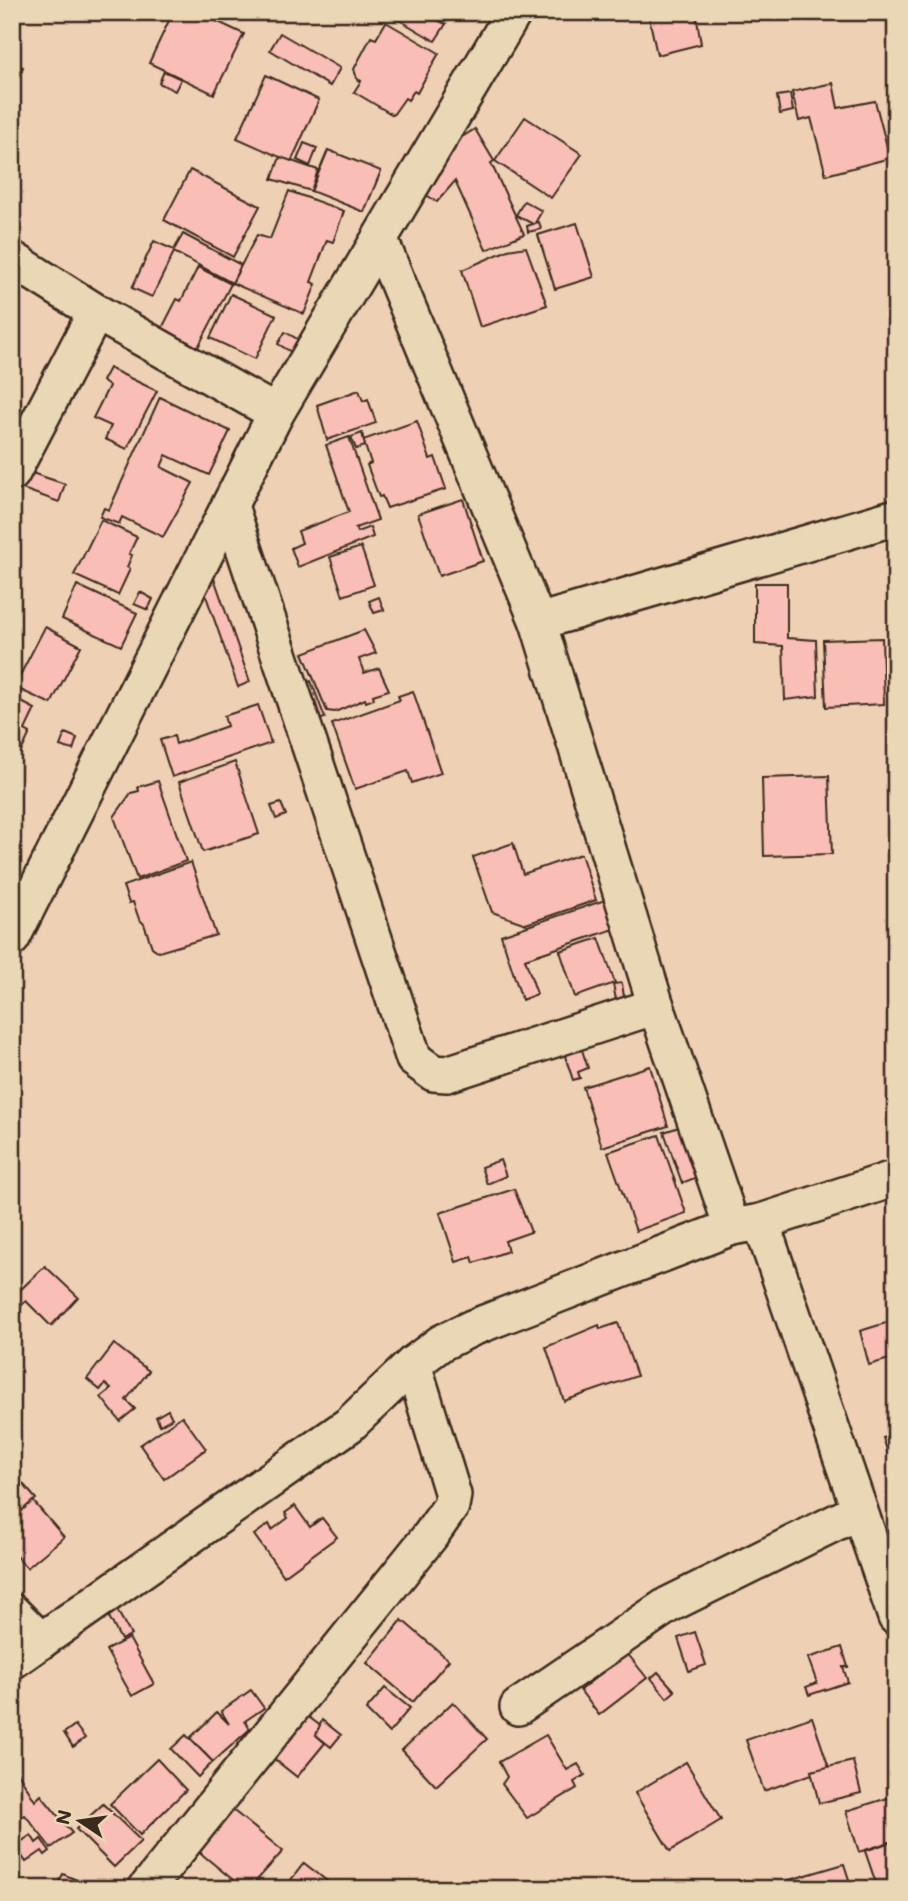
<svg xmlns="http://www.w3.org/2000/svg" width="908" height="1901" viewBox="0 0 908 1901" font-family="Mali,sans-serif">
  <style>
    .building { fill: #f9beb5; stroke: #3b2a1e; stroke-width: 2 }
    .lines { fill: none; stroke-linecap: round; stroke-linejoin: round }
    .minor-casing { stroke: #3b2a1e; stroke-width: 40 }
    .minor { stroke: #e9d7b5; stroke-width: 35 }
  </style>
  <rect width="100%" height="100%" fill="#eed0b5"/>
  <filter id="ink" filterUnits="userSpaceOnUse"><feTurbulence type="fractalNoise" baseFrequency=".0143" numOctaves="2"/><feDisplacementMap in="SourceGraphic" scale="14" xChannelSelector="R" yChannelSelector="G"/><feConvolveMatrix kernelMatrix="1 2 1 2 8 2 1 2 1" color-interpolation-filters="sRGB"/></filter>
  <g filter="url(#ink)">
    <g class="building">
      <polygon points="173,12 197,12 244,34 214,94 149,63"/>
      <polygon points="392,12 442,12 437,20 446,24 435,41 391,15"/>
      <polygon points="648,12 701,12 696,14 701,44 657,55"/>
      <polygon points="386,22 439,53 417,93 414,91 408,100 405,98 393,115 354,92 361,81 357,79 354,69 371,37 376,39"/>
      <polygon points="280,33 340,68 330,86 270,50"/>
      <polygon points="12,62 23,67 18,82 12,80"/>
      <polygon points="164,71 181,79 175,91 159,83"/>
      <polygon points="266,75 319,100 291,162 237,138"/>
      <polygon points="833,83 838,108 875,101 890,158 826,175 811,118 799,121 792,92"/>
      <polygon points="790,94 793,111 780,114 777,96"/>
      <polygon points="525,117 582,154 551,198 495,161"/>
      <polygon points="475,129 494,161 491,163 524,234 486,250 455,181 437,202 422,192 449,145"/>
      <polygon points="304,143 317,148 310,166 297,160"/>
      <polygon points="328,150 381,171 364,212 311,191"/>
      <polygon points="280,157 318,170 311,191 272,179"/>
      <polygon points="190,170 260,206 233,257 164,220"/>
      <polygon points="289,191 344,211 333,242 327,240 311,282 316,284 304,314 232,283 257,235 270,239"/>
      <polygon points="524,201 542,211 535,223 539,222 541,229 528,232 527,226 533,224 516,215"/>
      <polygon points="577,223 594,277 555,289 538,235"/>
      <polygon points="183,234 241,265 232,283 174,252 152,297 132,288 154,241 174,250"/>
      <polygon points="526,247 547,305 480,327 462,270 508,250"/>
      <polygon points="198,267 231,284 195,353 159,334 177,299 181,301"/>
      <polygon points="231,294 276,315 255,359 210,338"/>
      <polygon points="285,332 299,340 293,353 278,344"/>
      <polygon points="109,368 157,391 127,449 105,439 111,426 93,418 109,386 102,381"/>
      <polygon points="359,390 363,401 368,399 376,423 327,440 317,405"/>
      <polygon points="160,397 230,431 209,475 166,455 161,467 193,483 163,537 122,517 119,524 100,517 104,508 109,510"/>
      <polygon points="417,421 430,459 435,457 446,489 387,508 382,496 379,497 367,465 371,463 363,440"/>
      <polygon points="362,433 365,446 356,449 351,437"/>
      <polygon points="349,437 378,520 355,528 357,532 370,527 373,537 298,567 291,548 302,543 298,531 349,512 326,445"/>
      <polygon points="26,471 65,484 59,502 17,487"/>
      <polygon points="463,499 483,561 439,576 418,514"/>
      <polygon points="101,520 137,537 129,554 132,555 127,567 130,569 118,595 74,575"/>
      <polygon points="361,547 374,585 343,596 330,557"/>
      <polygon points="214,578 250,682 238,687 206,596 205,591"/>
      <polygon points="755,583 787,583 787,638 816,640 818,696 785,700 783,646 755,644"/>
      <polygon points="77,585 137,613 121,646 62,619"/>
      <polygon points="140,592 153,599 148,610 134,604"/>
      <polygon points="379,597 384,610 374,613 369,601"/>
      <polygon points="45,627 81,646 51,704 14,687"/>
      <polygon points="364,630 376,653 359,659 364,673 379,668 389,690 373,695 374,699 366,702 365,699 335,712 327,711 303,653"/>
      <polygon points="882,638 884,704 826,707 823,640"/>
      <polygon points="311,681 325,718 307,724 294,687"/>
      <polygon points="413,691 441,773 412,783 408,771 355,789 332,724 400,700 398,696"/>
      <polygon points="12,697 35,709 25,730 30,733 22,750 12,746"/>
      <polygon points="258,705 271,743 172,777 160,740 174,736 176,744 227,726 224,716"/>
      <polygon points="65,733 77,738 73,750 60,746"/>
      <polygon points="235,762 259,834 203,852 179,782"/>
      <polygon points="829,776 832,854 764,856 762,778"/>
      <polygon points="158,781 186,861 137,879 114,817 131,793 139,791 138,787"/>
      <polygon points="281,803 286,815 276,819 271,806"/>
      <polygon points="513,843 523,874 581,854 596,900 526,924 492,912 473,857"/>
      <polygon points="191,862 216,935 159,952 152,947 144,924 139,919 133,902 129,903 123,886"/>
      <polygon points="605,900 614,929 525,959 537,994 522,1000 501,935"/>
      <polygon points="599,938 615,983 575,997 560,951"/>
      <polygon points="622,983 625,1004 617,1005 613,984"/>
      <polygon points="581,1047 588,1068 578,1072 580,1078 573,1080 564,1053"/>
      <polygon points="650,1066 668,1126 602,1147 583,1087"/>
      <polygon points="682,1126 700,1176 682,1183 664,1132"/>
      <polygon points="659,1135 686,1213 636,1231 608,1152"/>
      <polygon points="500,1160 506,1176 487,1184 481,1167"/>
      <polygon points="514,1189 531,1232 505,1241 508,1251 474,1263 472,1257 456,1262 440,1213"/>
      <polygon points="45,1266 78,1297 51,1326 26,1301 18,1309 12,1304 12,1298"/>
      <polygon points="889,1322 896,1357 869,1365 860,1331"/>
      <polygon points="618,1323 637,1376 564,1401 546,1347 599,1325 600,1329"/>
      <polygon points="114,1344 149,1371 126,1400 135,1409 120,1421 101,1397 111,1389 105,1384 100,1390 87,1379"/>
      <polygon points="168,1410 172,1418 160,1425 156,1417"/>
      <polygon points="182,1416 206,1449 164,1479 140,1445"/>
      <polygon points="896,1434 896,1469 894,1470 883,1438"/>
      <polygon points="18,1478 36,1499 12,1519 12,1483"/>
      <polygon points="33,1501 64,1537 27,1568 12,1552 12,1519"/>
      <polygon points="295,1506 310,1527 322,1518 337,1537 284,1576 254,1535 269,1524 272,1530 288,1518 285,1513"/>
      <polygon points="117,1610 131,1635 121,1640 108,1615"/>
      <polygon points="402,1620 449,1660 413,1702 367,1663"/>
      <polygon points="695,1632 706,1665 689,1671 678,1638"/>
      <polygon points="129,1638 154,1684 132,1696 106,1650"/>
      <polygon points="842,1647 848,1667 843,1667 848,1682 809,1695 806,1687 817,1683 808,1658"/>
      <polygon points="627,1653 647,1678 599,1715 580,1690"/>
      <polygon points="658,1672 675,1691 667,1698 651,1678"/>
      <polygon points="385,1688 410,1708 389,1733 366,1710"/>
      <polygon points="251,1690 264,1708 245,1721 250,1729 213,1762 190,1738 217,1712 229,1724 221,1711"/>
      <polygon points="453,1702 487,1739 436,1786 402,1750"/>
      <polygon points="302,1712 322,1727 316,1735 325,1743 297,1777 268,1754"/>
      <polygon points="812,1717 829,1768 764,1791 746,1740"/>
      <polygon points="322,1720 341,1735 331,1747 316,1735"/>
      <polygon points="75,1725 85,1738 73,1747 64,1733"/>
      <polygon points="186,1735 213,1762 198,1777 171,1749"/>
      <polygon points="546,1735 567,1770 578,1764 585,1775 574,1782 577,1788 527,1818 502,1784 507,1777 499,1762"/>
      <polygon points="157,1759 186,1790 140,1835 110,1804"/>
      <polygon points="853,1761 861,1793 819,1803 811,1771"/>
      <polygon points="686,1762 721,1820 670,1851 635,1793"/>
      <polygon points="12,1763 35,1801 41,1795 72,1833 51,1848 25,1815 12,1821"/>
      <polygon points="894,1796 896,1840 859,1852 846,1811"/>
      <polygon points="103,1804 141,1841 114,1867 76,1829"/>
      <polygon points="229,1807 283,1851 249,1889 244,1889 193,1847"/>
      <polygon points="31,1835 36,1843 41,1839 50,1851 45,1855 42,1851 26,1862 15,1846"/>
      <polygon points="896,1840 896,1886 878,1889 865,1851"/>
      <polygon points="304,1863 336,1888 340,1882 348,1889 284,1889"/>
      <polygon points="844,1864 852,1889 789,1889 786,1881"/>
      <polygon points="63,1874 90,1886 88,1889 55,1889"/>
    </g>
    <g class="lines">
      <g class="minor-casing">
        <g id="minor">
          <polyline points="380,240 538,622 656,1006 732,1227"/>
          <polyline points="12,259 96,312 276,413"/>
          <polyline points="12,473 96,312"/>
          <polyline points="230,506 414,1059 433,1073 447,1074 656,1006"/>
          <polyline points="538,622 896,517"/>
          <polyline points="12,938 276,413 514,12"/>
          <polyline points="761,1222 896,1617"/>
          <polyline points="12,1612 41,1641"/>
          <polyline points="12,1661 349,1425 413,1364 441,1343 472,1328 732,1227 761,1222 896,1178"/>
          <polyline points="518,1707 668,1605 859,1511"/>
          <polyline points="146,1889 430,1536 451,1506 453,1495 413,1364"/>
        </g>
      </g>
      <use href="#minor" class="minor"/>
    </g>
  </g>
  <rect width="908" height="1901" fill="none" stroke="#e9d7b5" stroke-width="42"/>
  <rect x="21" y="21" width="866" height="1859" fill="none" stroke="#3b2a1e" stroke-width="2.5" filter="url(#ink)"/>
  <g transform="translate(80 1821) rotate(283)" stroke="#e9d7b5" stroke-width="5" paint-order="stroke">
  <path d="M0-5L12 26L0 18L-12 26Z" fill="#3b2a1e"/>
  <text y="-10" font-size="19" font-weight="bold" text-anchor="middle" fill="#3b2a1e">N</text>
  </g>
</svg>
